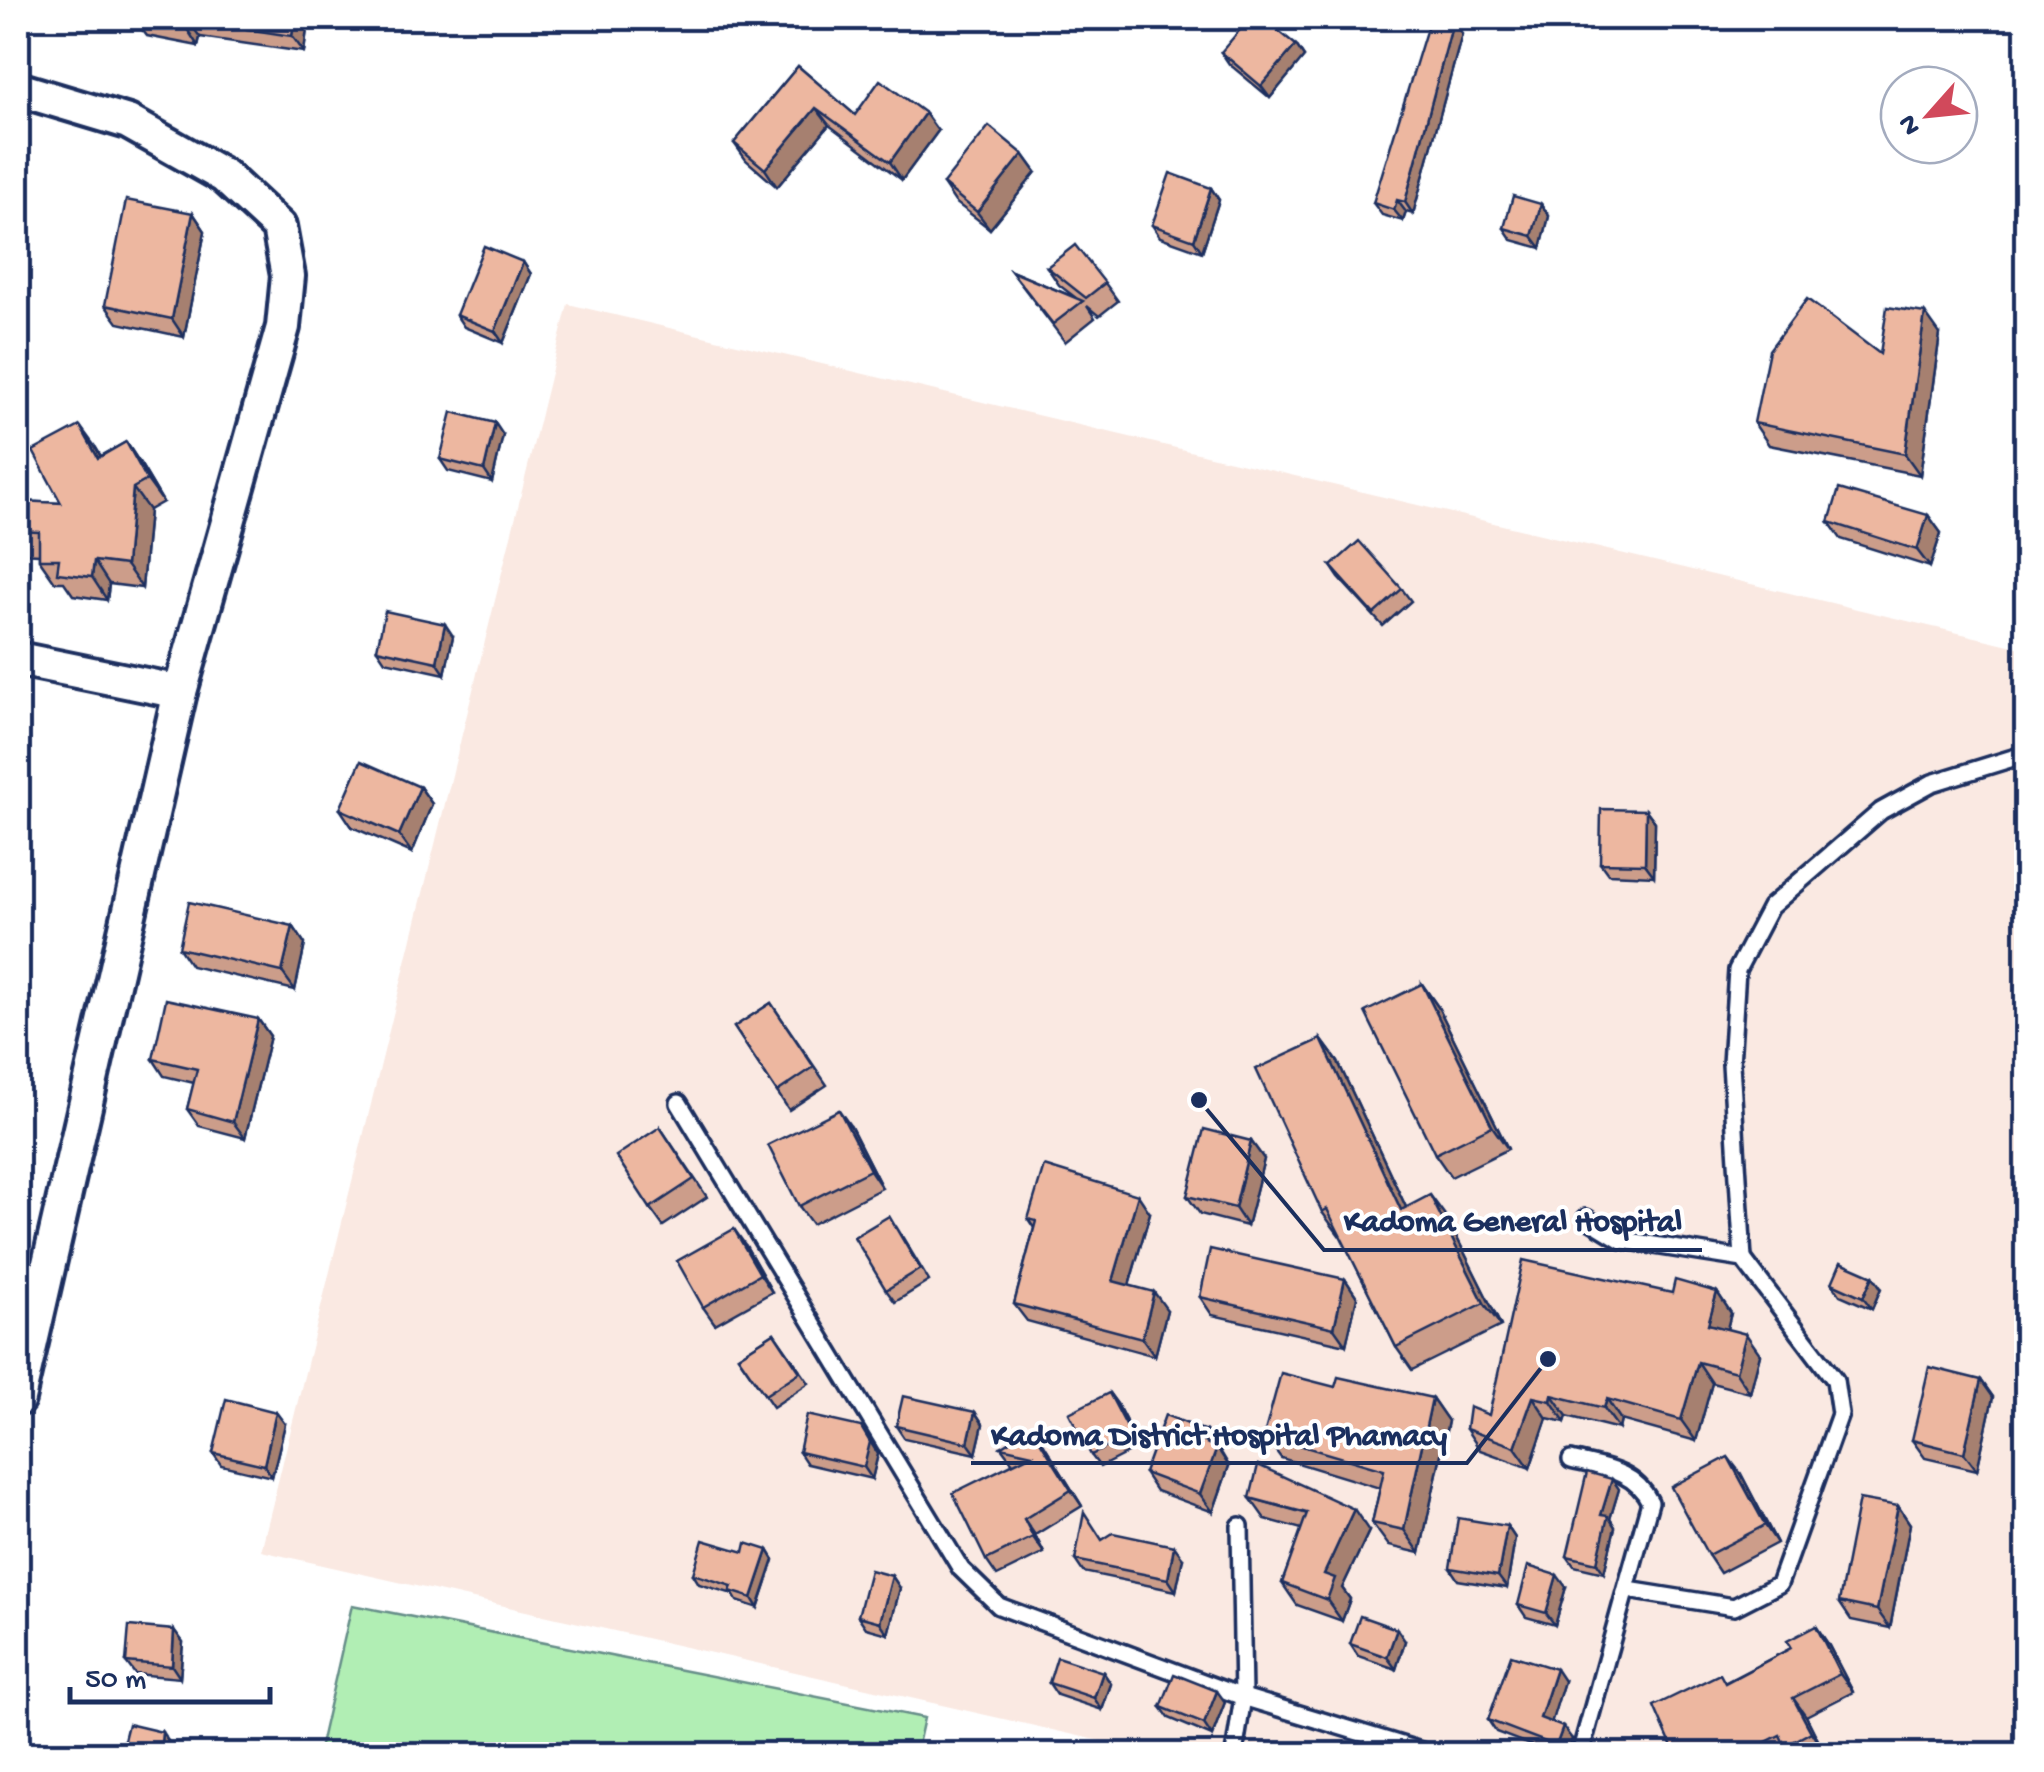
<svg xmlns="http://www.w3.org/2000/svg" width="2044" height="1772" viewBox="0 0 2044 1772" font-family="'Gochi Hand',sans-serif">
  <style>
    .built { fill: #fae9e2 }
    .green { fill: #b1eeb4; stroke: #668e89; stroke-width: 2.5 }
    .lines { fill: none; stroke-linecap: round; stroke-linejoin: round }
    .lane-casing { stroke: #1b2f5e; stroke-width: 22 }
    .street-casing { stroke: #1b2f5e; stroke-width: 40 }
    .lane { stroke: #fff; stroke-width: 15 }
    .street { stroke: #fff; stroke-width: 32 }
    .wall { fill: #cc9d8a; stroke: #1b2f5e; stroke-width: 2.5 }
    .shaded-wall { fill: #a68070; stroke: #1b2f5e; stroke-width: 2.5 }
    .building { fill: #edb7a0; stroke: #1b2f5e; stroke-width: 2.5 }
    .leader { fill: none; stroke: #1b2f5e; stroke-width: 4 }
    .callout-dot { fill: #1b2f5e; stroke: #fff; stroke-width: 4 }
    .callout-label { font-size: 32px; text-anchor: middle; font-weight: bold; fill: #1b2f5e; stroke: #fff; stroke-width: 8; stroke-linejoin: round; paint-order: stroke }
  </style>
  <rect width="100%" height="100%" fill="#fff"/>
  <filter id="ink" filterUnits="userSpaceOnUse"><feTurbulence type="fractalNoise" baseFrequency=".01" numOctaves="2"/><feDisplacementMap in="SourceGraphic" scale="20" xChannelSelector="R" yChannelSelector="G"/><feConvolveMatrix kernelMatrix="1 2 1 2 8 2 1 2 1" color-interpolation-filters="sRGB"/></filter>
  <g filter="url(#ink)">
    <polygon class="built" points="568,304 2026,649 2026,1754 1158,1754 261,1551"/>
    <polygon class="green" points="352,1605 924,1718 916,1754 318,1754"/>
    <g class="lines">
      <g class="lane-casing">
        <g id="lane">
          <polyline points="679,1103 961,1569 999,1606 1243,1697 1431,1754"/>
          <polyline points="1586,1218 1622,1240 1743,1259 1835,1380 1840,1414 1779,1584 1734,1607 1628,1590"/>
          <polyline points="1743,1259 1731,1064 1737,970 1770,907 1881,811 1932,783 2026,754"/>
          <path d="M1571,1460C1603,1468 1634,1470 1650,1502L1580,1754"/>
          <polyline points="1234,1754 1243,1697 1240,1526"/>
        </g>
      </g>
      <g class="street-casing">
        <g id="street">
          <polyline points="18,89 128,122 224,176 279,227 288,276 283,327 180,692 18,1399"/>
          <polyline points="18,659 180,692"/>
        </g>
      </g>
      <use href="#lane" class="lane"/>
      <use href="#street" class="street"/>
    </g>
    <g class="wall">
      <polygon points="135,20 308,21 304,52 200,37 198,46 147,36"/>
      <polygon points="1462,34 1413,214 1406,212 1403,221 1382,215 1373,203"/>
      <polygon points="1296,45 1304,57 1270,98 1229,64 1221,52"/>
      <polygon points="798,66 855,115 938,131 902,180 829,125 777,187 746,160 734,143"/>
      <polygon points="1023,154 1036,172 990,229 955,202 943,184"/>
      <polygon points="1211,188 1219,200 1202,252 1160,237 1152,225"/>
      <polygon points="1541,204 1549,216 1541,248 1512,240 1504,228"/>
      <polygon points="193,213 205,231 184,337 118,323 105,305"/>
      <polygon points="523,262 531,274 503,343 464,327 456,315"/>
      <polygon points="1047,267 1105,283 1118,301 1099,316 1087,306 1095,318 1065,342 1011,271 1076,298 1059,285"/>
      <polygon points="1940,334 1920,475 1769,445 1754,423 1880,354"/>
      <polygon points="503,435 492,482 448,471 440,459"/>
      <polygon points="126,442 141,465 163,502 149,510 142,588 109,584 107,600 73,595 64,582 55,582 39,559 39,554 21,553 18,548 18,501 61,503 96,448 101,456"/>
      <polygon points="1928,515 1941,533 1930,567 1841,539 1829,522"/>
      <polygon points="1331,566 1402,589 1411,601 1383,626 1339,578"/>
      <polygon points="453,636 445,674 385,661 377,649"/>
      <polygon points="420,787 432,804 412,853 352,827 340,809"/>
      <polygon points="1646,810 1655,822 1654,876 1608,874 1600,863"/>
      <polygon points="293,926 305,944 295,990 191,966 179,948"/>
      <polygon points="1422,984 1438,1007 1508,1149 1451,1177 1435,1154"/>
      <polygon points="771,1003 827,1085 789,1110 734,1027"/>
      <polygon points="258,1019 270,1036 245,1138 199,1126 187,1109 194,1083 164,1076 153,1059"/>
      <polygon points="1321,1039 1338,1062 1406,1207 1447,1218 1501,1326 1412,1370 1396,1347 1340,1234 1339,1235 1322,1212"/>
      <polygon points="660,1127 707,1197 663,1226 650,1208"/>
      <polygon points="851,1127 882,1188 812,1224 799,1206"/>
      <polygon points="1251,1141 1264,1159 1247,1226 1200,1214 1187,1196"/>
      <polygon points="1150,1213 1129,1286 1167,1310 1155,1356 1027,1321 1014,1304 1034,1228 1028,1219"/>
      <polygon points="897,1228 929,1281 895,1302 886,1290"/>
      <polygon points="746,1246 772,1292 715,1324 703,1307"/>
      <polygon points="1345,1279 1357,1297 1346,1345 1212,1315 1200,1297"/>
      <polygon points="1832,1283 1881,1288 1872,1309 1840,1295"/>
      <polygon points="1717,1292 1731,1313 1727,1329 1760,1354 1750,1393 1712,1383 1696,1441 1621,1420 1619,1429 1567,1416 1565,1422 1547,1418 1530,1468 1480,1450 1466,1429 1489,1415 1672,1293"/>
      <polygon points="774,1333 809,1383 773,1407 738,1356"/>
      <polygon points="1981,1380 1993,1397 1977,1470 1925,1458 1912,1440"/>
      <polygon points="1335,1387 1432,1398 1448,1421 1420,1553 1389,1546 1372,1523 1380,1488 1281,1458 1264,1435"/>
      <polygon points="1109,1393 1117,1404 1139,1447 1100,1467 1091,1455"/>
      <polygon points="975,1412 983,1424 976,1454 904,1438 896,1426"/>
      <polygon points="285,1424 272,1477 221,1465 213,1453"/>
      <polygon points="869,1439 878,1454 872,1479 807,1464 799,1452"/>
      <polygon points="1043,1443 1082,1506 1035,1535 1044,1553 997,1576 986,1560 1013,1463 1001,1447"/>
      <polygon points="1219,1449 1229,1466 1213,1512 1156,1491 1144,1473"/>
      <polygon points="1741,1474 1777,1543 1720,1573 1708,1555"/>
      <polygon points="1619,1489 1610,1519 1615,1527 1604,1573 1574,1566 1567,1556"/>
      <polygon points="1250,1498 1369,1531 1342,1588 1350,1599 1342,1621 1297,1605 1282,1583 1302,1529 1265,1519"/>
      <polygon points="1898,1506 1910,1524 1890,1628 1851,1620 1839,1602"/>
      <polygon points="1507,1526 1515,1538 1507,1588 1458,1580 1450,1568"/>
      <polygon points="1102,1540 1183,1558 1176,1591 1083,1572 1075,1560"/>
      <polygon points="768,1550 774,1560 758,1608 737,1601 733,1594 699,1584 693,1574 744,1552"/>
      <polygon points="892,1576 900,1588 888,1634 866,1628 858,1616"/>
      <polygon points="1566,1587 1555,1625 1526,1617 1518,1605"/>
      <polygon points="1816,1626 1828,1644 1853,1692 1806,1716 1823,1750 1814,1754 1675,1754 1726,1682 1791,1648"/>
      <polygon points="174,1630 183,1642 180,1678 135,1674 126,1662"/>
      <polygon points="1405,1641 1396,1669 1358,1656 1350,1644"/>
      <polygon points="1103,1672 1111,1684 1102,1710 1057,1695 1049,1683"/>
      <polygon points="1564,1681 1551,1722 1572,1739 1566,1754 1554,1754 1496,1732 1488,1720"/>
      <polygon points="1225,1702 1212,1736 1169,1718 1161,1707"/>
      <polygon points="122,1748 174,1750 174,1754 127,1754"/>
    </g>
    <g class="shaded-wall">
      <polygon points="295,18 306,18 308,21 304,52 292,36"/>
      <polygon points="188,20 200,37 198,46 187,29"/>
      <polygon points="1453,22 1462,34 1413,214 1405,202"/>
      <polygon points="1296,45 1304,57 1270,98 1261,86"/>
      <polygon points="816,108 829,125 777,187 765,169"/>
      <polygon points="925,113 938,131 902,180 890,162"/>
      <polygon points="1023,154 1036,172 990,229 977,212"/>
      <polygon points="1211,188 1219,200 1202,252 1194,240"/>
      <polygon points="1397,200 1406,212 1403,221 1394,210"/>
      <polygon points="1541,204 1549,216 1541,248 1532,236"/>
      <polygon points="193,213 205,231 184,337 172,319"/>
      <polygon points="523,262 531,274 503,343 495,331"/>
      <polygon points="1925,313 1940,334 1920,475 1905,454"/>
      <polygon points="495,423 503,435 492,482 484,470"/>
      <polygon points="80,426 96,448 114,481 98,458"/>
      <polygon points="126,442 141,465 163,502 147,480"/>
      <polygon points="133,488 149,510 142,588 126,565"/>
      <polygon points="1928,515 1941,533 1930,567 1917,550"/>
      <polygon points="94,561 109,584 107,600 92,577"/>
      <polygon points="445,624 453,636 445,674 437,662"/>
      <polygon points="420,787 432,804 412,853 399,835"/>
      <polygon points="1646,810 1655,822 1654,876 1645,864"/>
      <polygon points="293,926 305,944 295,990 282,972"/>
      <polygon points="1422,984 1438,1007 1508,1149 1492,1126"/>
      <polygon points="258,1019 270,1036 245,1138 233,1122"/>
      <polygon points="1321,1039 1338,1062 1418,1233 1401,1210"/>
      <polygon points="839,1110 851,1127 882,1188 870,1170"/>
      <polygon points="1251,1141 1264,1159 1247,1226 1235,1208"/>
      <polygon points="1138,1195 1150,1213 1125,1299 1113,1281"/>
      <polygon points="1430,1195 1447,1218 1501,1326 1484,1303"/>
      <polygon points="734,1229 746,1246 772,1292 760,1274"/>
      <polygon points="1873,1276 1881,1288 1872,1309 1863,1297"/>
      <polygon points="1345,1279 1357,1297 1346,1345 1334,1328"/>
      <polygon points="1154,1292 1167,1310 1155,1356 1142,1338"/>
      <polygon points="1717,1292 1731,1313 1723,1344 1708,1324"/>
      <polygon points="1746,1334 1760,1354 1750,1393 1736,1372"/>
      <polygon points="1698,1362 1712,1383 1696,1441 1681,1420"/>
      <polygon points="1981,1380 1993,1397 1977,1470 1964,1453"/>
      <polygon points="1109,1393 1117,1404 1139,1447 1131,1435"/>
      <polygon points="1552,1395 1567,1416 1565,1422 1551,1401"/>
      <polygon points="1533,1397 1547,1418 1530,1468 1515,1447"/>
      <polygon points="1432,1398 1448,1421 1420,1553 1404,1530"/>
      <polygon points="1607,1399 1621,1420 1619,1429 1604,1408"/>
      <polygon points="276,1412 285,1424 272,1477 264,1465"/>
      <polygon points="975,1412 983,1424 976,1454 968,1443"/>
      <polygon points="861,1427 878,1454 872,1479 864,1467"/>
      <polygon points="1032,1428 1043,1443 1082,1506 1071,1490"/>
      <polygon points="1206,1431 1229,1466 1213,1512 1200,1494 1202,1441"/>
      <polygon points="1728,1457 1741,1474 1777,1543 1765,1525"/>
      <polygon points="1612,1479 1619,1489 1610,1519 1615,1527 1604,1573 1597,1563 1601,1515"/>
      <polygon points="1898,1506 1910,1524 1890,1628 1877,1610"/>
      <polygon points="1354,1509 1369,1531 1342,1588 1350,1599 1342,1621 1327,1600 1324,1574"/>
      <polygon points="1024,1519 1035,1535 1044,1553 1033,1537"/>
      <polygon points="1507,1526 1515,1538 1507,1588 1498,1576"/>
      <polygon points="1174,1546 1183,1558 1176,1591 1168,1579"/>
      <polygon points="768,1550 774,1560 758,1608 752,1598"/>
      <polygon points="1557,1575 1566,1587 1555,1625 1546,1613"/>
      <polygon points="892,1576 900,1588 888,1634 880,1622"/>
      <polygon points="1816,1626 1828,1644 1853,1692 1840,1674"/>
      <polygon points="1397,1629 1405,1641 1396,1669 1387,1657"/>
      <polygon points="174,1630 183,1642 180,1678 172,1666"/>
      <polygon points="1556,1669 1564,1681 1549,1730 1540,1718"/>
      <polygon points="1103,1672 1111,1684 1102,1710 1094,1698"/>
      <polygon points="1217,1691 1225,1702 1212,1736 1204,1724"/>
      <polygon points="1793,1698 1806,1716 1823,1750 1811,1732"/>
      <polygon points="1563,1727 1572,1739 1566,1754 1562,1754 1556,1746"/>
      <polygon points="162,1732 174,1750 174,1754 160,1754"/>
    </g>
    <g class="building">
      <polygon points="136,18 295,18 292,36 188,20 187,29 135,20"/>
      <polygon points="1250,18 1263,18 1296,45 1261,86 1221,52"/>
      <polygon points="1430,18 1439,18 1453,22 1405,202 1397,200 1394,210 1373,203"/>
      <polygon points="798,66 855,115 880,80 925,113 890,162 816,108 765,169 734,143"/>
      <polygon points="989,126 1023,154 977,212 943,184"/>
      <polygon points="1170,173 1211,188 1194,240 1152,225"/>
      <polygon points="1513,196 1541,204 1532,236 1504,228"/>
      <polygon points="126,200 193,213 172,319 105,305"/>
      <polygon points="1075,245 1105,283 1086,298 1047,267"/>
      <polygon points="484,246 523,262 495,331 456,315"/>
      <polygon points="1011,271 1083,301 1053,324"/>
      <polygon points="1807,299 1880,354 1887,307 1925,313 1905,454 1754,423 1769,350"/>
      <polygon points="452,412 495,423 484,470 440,459"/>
      <polygon points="80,426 98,458 126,442 147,480 133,488 126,565 94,561 92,577 57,573 59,559 39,559 39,532 18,531 18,501 61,503 33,451"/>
      <polygon points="1839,489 1928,515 1917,550 1829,522"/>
      <polygon points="1359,541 1402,589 1374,614 1331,566"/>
      <polygon points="385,611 445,624 437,662 377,649"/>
      <polygon points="361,761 420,787 399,835 340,809"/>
      <polygon points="1601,809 1646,810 1645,864 1600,863"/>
      <polygon points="189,902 293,926 282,972 179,948"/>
      <polygon points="1422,984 1492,1126 1435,1154 1365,1012"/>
      <polygon points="166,999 258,1019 233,1122 187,1109 197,1069 153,1059"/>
      <polygon points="771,1003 814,1067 777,1092 734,1027"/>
      <polygon points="1321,1039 1401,1210 1430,1195 1484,1303 1396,1347 1327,1209 1322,1212 1256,1069"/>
      <polygon points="839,1110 870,1170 799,1206 768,1145"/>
      <polygon points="660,1127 694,1179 650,1208 616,1156"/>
      <polygon points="1204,1129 1251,1141 1235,1208 1187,1196"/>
      <polygon points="1044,1166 1138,1195 1113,1281 1154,1292 1142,1338 1014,1304 1036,1221 1028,1219"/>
      <polygon points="889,1216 920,1269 886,1290 854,1237"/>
      <polygon points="734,1229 760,1274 703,1307 677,1261"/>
      <polygon points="1210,1249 1345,1279 1334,1328 1200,1297"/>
      <polygon points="1523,1260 1672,1293 1675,1280 1717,1292 1708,1324 1746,1334 1736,1372 1698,1362 1681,1420 1607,1399 1604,1408 1552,1395 1551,1401 1533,1397 1515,1447 1466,1429 1469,1407 1489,1415"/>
      <polygon points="1841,1262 1873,1276 1863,1297 1832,1283"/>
      <polygon points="774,1333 800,1372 765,1395 738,1356"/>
      <polygon points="1929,1367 1981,1380 1964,1453 1912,1440"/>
      <polygon points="1281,1373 1335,1387 1338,1377 1432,1398 1404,1530 1372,1523 1384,1470 1264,1435"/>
      <polygon points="1109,1393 1131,1435 1091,1455 1069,1413"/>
      <polygon points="903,1396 975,1412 968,1443 896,1426"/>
      <polygon points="226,1399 276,1412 264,1465 213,1453"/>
      <polygon points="807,1415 861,1427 870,1442 864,1467 799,1452"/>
      <polygon points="1165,1415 1206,1431 1202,1441 1217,1448 1200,1494 1144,1473"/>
      <polygon points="1032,1428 1071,1490 1024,1519 1033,1537 986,1560 953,1493 1032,1454 1001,1447"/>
      <polygon points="1728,1457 1765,1525 1708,1555 1671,1487"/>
      <polygon points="1258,1465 1354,1509 1324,1574 1335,1578 1327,1600 1282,1583 1307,1513 1250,1498"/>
      <polygon points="1587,1472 1612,1479 1601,1515 1608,1516 1597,1563 1567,1556"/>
      <polygon points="1859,1499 1898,1506 1877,1610 1839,1602"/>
      <polygon points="1084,1512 1102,1540 1113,1533 1174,1546 1168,1579 1075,1560"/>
      <polygon points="1458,1518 1507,1526 1498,1576 1450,1568"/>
      <polygon points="703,1540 744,1552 746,1543 768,1550 752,1598 730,1591 732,1586 693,1574"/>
      <polygon points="1528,1566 1557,1575 1546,1613 1518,1605"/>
      <polygon points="870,1570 892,1576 880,1622 858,1616"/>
      <polygon points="1360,1616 1397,1629 1387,1657 1350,1644"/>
      <polygon points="129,1626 174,1630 172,1666 126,1662"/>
      <polygon points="1816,1626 1840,1674 1793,1698 1811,1732 1785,1746 1780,1735 1742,1754 1731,1754 1726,1746 1708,1754 1675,1754 1654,1706 1720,1674 1725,1683 1791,1648 1787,1641"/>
      <polygon points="1511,1655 1556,1669 1540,1718 1563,1727 1556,1746 1488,1720"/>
      <polygon points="1057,1657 1103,1672 1094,1698 1049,1683"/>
      <polygon points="1174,1674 1217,1691 1204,1724 1161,1707"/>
      <polygon points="128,1724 162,1732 160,1754 150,1754 122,1748"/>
    </g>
  </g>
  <path class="leader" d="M1199 1100L1324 1250H1702M1548 1359L1467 1463H971"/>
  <g class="callout-dot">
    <circle cx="1199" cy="1100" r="10"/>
    <circle cx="1548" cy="1359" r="10"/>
  </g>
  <g class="callout-label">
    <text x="1513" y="1230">Kadoma General Hospital</text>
    <text x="1219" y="1444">Kadoma District Hospital Phamacy</text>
  </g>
  <rect width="2044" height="1772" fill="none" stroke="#fff" stroke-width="60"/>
  <rect x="30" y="30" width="1984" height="1712" fill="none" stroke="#1b2f5e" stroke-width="4" filter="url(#ink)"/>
  <g transform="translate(1929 115) rotate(243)"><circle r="48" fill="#ffffff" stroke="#a4acbf" stroke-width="2.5"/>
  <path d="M0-8L18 38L0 25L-18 38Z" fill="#d1495b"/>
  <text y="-15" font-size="28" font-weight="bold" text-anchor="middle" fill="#1b2f5e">N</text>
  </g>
  <path d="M70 1687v15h200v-15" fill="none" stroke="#1b2f5e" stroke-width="5"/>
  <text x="85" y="1687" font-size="30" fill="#1b2f5e" stroke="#ffffff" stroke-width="8" paint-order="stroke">50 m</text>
</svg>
